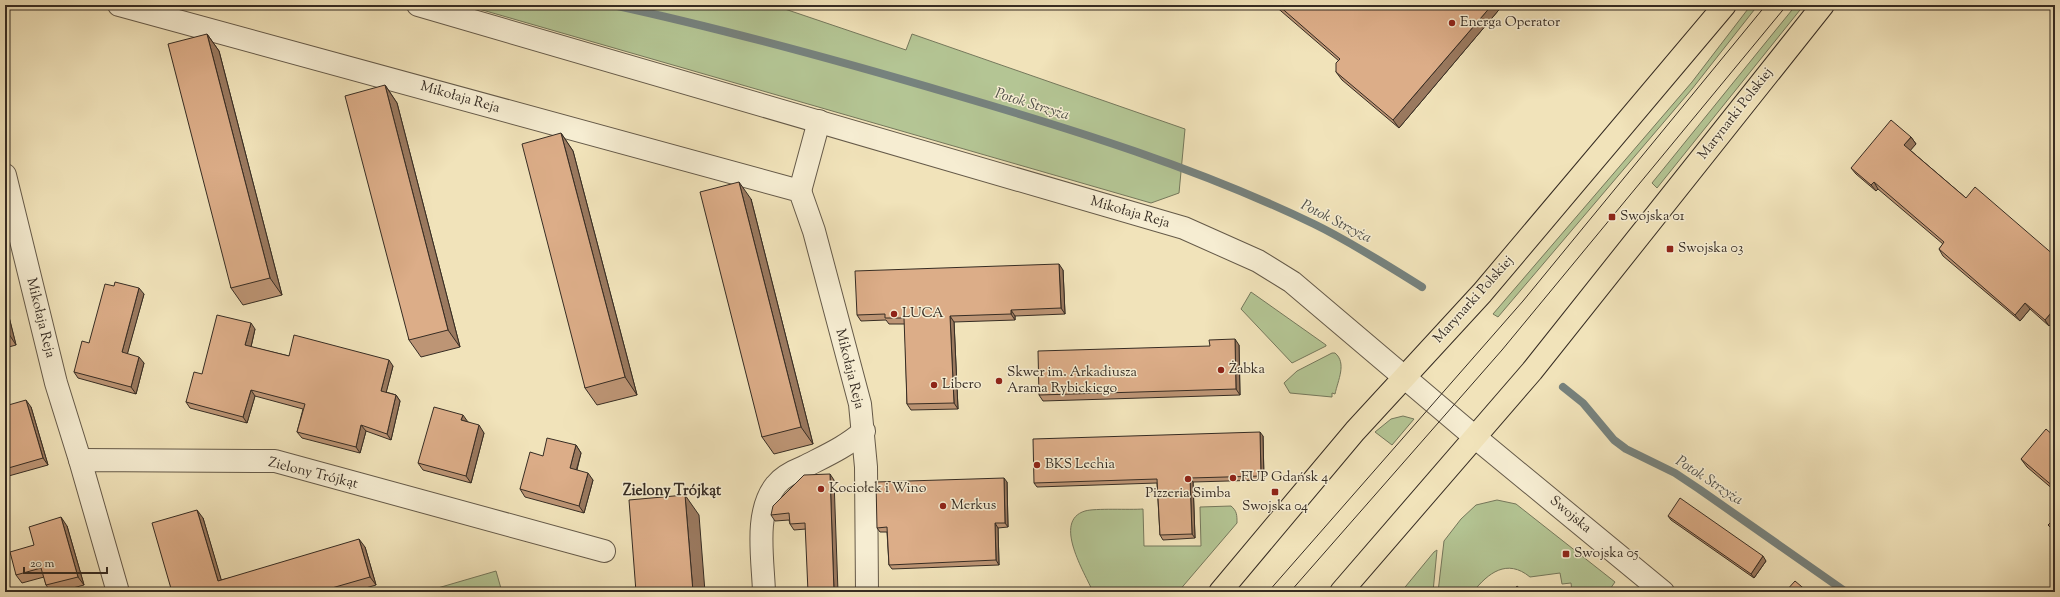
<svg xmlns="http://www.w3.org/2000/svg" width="2060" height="597" viewBox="0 0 2060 597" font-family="'Sorts Mill Goudy',serif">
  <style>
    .green { fill: #b4c594; stroke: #75785c }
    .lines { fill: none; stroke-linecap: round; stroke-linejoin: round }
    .stream { stroke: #76827e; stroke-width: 8 }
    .minor-casing { stroke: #655a49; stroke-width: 24 }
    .major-casing { stroke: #362c23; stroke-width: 24 }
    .minor { stroke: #f6edd2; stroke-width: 22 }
    .major { stroke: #f1e3ba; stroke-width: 22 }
    .tram { stroke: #362c23; stroke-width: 1 }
    .wall { fill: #bd9575; stroke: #362c23 }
    .shaded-wall { fill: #9a795f; stroke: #362c23 }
    .building { fill: #dcad88; stroke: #362c23 }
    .poi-dot { fill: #8f2418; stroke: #f6edd2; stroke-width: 1.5 }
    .labels { text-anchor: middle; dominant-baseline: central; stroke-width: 3; stroke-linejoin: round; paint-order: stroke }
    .poi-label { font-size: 14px; fill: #362c23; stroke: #f6edd2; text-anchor: start }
    .street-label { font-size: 14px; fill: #362c23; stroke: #f6edd2 }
    .water-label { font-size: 15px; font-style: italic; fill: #505049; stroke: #f6edd2 }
    .neighbourhood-label { font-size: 15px; font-weight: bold; fill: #362c23; stroke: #f6edd2 }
  </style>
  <rect width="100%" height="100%" fill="#f1e3ba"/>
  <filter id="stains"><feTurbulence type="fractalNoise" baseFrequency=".005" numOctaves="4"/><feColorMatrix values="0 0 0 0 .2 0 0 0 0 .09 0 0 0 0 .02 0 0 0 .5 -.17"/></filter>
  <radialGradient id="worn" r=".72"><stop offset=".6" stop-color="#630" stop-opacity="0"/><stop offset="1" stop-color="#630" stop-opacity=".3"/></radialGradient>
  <g class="green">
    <polygon points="465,5 773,5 906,50 912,34 1185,129 1179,193 1151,203"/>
    <polygon points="1751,5 1758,5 1692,89 1498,317 1493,314 1692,82"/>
    <polygon points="1796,5 1804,5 1657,188 1652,183"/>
    <polygon points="1251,292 1326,345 1326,346 1292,363 1241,309"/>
    <path d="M1332,353H1335C1347,363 1338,380 1335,394L1332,393V397L1290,393L1284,383L1297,371Z"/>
    <polygon points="1403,416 1414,419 1392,445 1375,432 1391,419"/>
    <path d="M1497,500L1516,504L1615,582L1608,592H1572L1571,583L1562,584L1560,573L1530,577C1507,558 1488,573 1473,592H1438L1444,541L1461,519L1476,505Z"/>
    <path d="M1231,506C1237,511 1237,515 1237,523L1178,592H1093C1085,573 1052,521 1085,511C1095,508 1130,510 1143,509L1144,546H1201L1200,507Z"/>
    <polygon points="1437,550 1433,592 1401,592 1434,552"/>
    <polygon points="496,571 502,592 424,592"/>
  </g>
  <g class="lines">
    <g class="stream">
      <path d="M613,5C728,30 840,61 952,94C1075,130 1198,168 1314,224C1351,242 1387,265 1422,287"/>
      <polyline points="1563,387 1583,403 1614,440 1626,449 1675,473 1699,489 1846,592"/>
    </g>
    <g class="minor-casing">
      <g id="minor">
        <polyline points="119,5 800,191 814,231 860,404 866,467 867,592"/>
        <polyline points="418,5 1184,228 1258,261 1292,282 1476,438 1663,592"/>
        <polyline points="5,175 56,383 80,460"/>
        <polyline points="800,191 819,121"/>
        <polyline points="118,592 80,460 275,461 604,551"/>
        <path d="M764,592C763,559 754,512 776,485C783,476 794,471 804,467C825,456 846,447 864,431"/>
      </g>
    </g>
    <g class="major-casing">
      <g id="major">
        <polyline points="1220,592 1355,431 1482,293 1725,5"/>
        <polyline points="1341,592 1532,371 1823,5"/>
      </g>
    </g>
    <use href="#minor" class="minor"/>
    <use href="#major" class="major"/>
    <g class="tram">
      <polyline points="1268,592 1523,301 1766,5"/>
      <polyline points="1290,592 1502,350 1787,5"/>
    </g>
  </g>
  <g class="wall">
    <polygon points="1274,5 1503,5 1399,128 1342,80 1336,72 1339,61"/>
    <polygon points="207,34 219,51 282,295 243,305 231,288"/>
    <polygon points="385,85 397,103 460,347 421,357 409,340"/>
    <polygon points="561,133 573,151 637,395 597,405 585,388"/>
    <polygon points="1911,137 1916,144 1910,150 1966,198 2049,326 2030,309 2020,321 1943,256 1939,249 1943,244 1878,189 1876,191 1856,174 1851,168"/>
    <polygon points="751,199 813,444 774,454 762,437"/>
    <polygon points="1063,270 1065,314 1015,316 1015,320 954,322 958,409 911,410 907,404 905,324 889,324 886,320 861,321 857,315"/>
    <polygon points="144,294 127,354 144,363 136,394 78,378 74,372 89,343"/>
    <polygon points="5,301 16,345 5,348"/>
    <polygon points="255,329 251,347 289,356 393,366 386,392 396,395 400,401 391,440 366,431 360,453 302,438 297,432 303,409 255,396 247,423 190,408 186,402 202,374"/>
    <polygon points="1239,345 1240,395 1043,401 1039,395"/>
    <polygon points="5,406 31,407 48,465 5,477"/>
    <polygon points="468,422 484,433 471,483 423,470 418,463"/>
    <polygon points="1263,436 1264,480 1193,482 1195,538 1163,540 1160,535 1157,483 1037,487 1034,483"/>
    <polygon points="2055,437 2055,491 2027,467 2021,459"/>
    <polygon points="576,445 581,453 577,470 593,480 584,513 525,497 520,489 543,456"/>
    <polygon points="834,480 806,529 794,530 790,524 789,520 775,521 771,515"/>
    <polygon points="1007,482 1008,527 998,528 999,565 892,569 889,565 887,532 880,532 877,528"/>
    <polygon points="1668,516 1766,561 1754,578 1671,520"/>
    <polygon points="203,518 221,580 365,547 376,585 352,592 172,592"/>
    <polygon points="67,526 84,585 58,592 51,592 46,585 44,577 22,583 16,575 34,545"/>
  </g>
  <g class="shaded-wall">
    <polygon points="1492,5 1503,5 1399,128 1393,120"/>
    <polygon points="207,34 219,51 282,295 270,278"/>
    <polygon points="385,85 397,103 460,347 448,330"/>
    <polygon points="561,133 573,151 637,395 625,377"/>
    <polygon points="1911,137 1916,144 1909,152 1904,145"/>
    <polygon points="739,182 751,199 813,444 801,427"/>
    <polygon points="1874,182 1878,189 1876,191 1871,185"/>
    <polygon points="1059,264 1063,270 1065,314 1061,308"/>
    <polygon points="139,288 144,294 126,359 122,352"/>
    <polygon points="5,301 16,345 5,328"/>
    <polygon points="2025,303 2030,309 2020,321 2015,315"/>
    <polygon points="2055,308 2055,320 2049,326 2045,320"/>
    <polygon points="1011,310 1015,316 1015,320 1011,314"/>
    <polygon points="950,316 954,322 958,409 954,403"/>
    <polygon points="251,323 255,329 250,351 245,345"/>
    <polygon points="1235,339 1239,345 1240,395 1236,389"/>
    <polygon points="139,357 144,363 136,394 131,387"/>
    <polygon points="389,360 393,366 385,397 381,391"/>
    <polygon points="251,390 255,396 247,423 243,417"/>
    <polygon points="396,395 400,401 391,440 387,434"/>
    <polygon points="26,400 31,407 48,465 43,458"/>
    <polygon points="463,415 468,422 461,420"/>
    <polygon points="361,425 366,431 360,453 356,447"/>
    <polygon points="479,425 484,433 471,483 466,476"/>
    <polygon points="1260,432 1263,436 1264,480 1261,476"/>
    <polygon points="576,445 581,453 575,475 570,468"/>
    <polygon points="588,473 593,480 584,513 579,506"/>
    <polygon points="830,474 834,480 838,592 834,592"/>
    <polygon points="1004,478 1007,482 1008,527 1005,523"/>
    <polygon points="1190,478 1193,482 1195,538 1192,534"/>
    <polygon points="685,495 699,515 705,592 693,592"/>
    <polygon points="197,510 203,518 224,589 218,581"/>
    <polygon points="61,517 67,526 84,585 78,577"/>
    <polygon points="995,523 998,528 999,565 996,560"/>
    <polygon points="359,539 365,547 376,585 370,577"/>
    <polygon points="1763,556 1766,561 1754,578 1751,574"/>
  </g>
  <g class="building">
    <polygon points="1278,5 1492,5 1393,120 1336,72 1336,63 1340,59"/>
    <polygon points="207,34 270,278 231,288 168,44"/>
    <polygon points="385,85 448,330 409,340 345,96"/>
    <polygon points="1891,120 1911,137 1904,145 1966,198 1975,187 2055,256 2055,308 2045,320 2025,303 2015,315 1939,249 1944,242 1874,182 1871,185 1851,168"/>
    <polygon points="561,133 625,377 585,388 522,144"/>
    <polygon points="739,182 801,427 762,437 700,192"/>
    <polygon points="1059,264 1061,308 1011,310 1011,314 950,316 954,403 907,404 904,318 885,318 885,314 857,315 855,271"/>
    <polygon points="115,282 139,288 122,352 139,357 131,387 74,372 82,341 89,343 105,284 114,286"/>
    <polygon points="217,315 251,323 245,345 289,356 294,335 389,360 381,391 396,395 387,434 361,425 356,447 297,432 305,404 251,390 243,417 186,402 194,372 202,374"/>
    <polygon points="1235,339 1236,389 1039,395 1038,351 1210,346 1209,340"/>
    <polygon points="26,400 43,458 5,469 5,406"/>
    <polygon points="434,407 463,415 461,420 479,425 466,476 418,463"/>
    <polygon points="2046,429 2055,437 2055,488 2021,459"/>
    <polygon points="1260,432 1261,476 1190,478 1192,534 1160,535 1157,479 1034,483 1033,439"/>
    <polygon points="547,438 576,445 570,468 588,473 579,506 520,489 530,452 543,456"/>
    <polygon points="830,474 834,592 808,592 805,523 790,524 789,513 771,515 773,506 804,475"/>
    <polygon points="1004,478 1005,523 995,523 996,560 889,565 887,527 877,528 876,482"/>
    <polygon points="685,495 693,592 636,592 629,500"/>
    <polygon points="1680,498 1763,556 1751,574 1668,516"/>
    <polygon points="197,510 218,581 359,539 370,577 318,592 172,592 152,523"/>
    <polygon points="61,517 78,577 46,585 41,568 16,575 10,552 34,545 29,527"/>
    <polygon points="2055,518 2055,532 2048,525"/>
    <polygon points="1795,581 1808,592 1785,592"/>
    <polygon points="1517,586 1524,592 1512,592"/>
  </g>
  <g class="poi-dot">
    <circle cx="1452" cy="23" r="4"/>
    <rect x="1608" y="213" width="8" height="8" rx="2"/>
    <rect x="1666" y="245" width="8" height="8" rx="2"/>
    <circle cx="894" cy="314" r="4"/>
    <circle cx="1221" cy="370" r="4"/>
    <circle cx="999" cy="381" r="4"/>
    <circle cx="934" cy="385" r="4"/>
    <circle cx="1037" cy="465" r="4"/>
    <circle cx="1233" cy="478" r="4"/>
    <circle cx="1188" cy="479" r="4"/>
    <circle cx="821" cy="489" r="4"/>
    <rect x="1271" y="488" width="8" height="8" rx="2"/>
    <circle cx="943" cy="506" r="4"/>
    <rect x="1562" y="550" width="8" height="8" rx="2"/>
  </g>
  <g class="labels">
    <g class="poi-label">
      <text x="1460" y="23">Energa Operator</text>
      <text x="1620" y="217">Swojska 01</text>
      <text x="1678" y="249">Swojska 03</text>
      <text x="902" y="314">LUCA</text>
      <text x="1229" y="370">Żabka</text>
      <text x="1007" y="373">Skwer im. Arkadiusza<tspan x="1007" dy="16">Arama Rybickiego</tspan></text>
      <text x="942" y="385">Libero</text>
      <text x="1045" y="465">BKS Lechia</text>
      <text x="1241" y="478">FUP Gdańsk 4</text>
      <text x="829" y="489">Kociołek i Wino</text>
      <text x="1188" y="494" text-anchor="middle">Pizzeria Simba</text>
      <text x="951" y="506">Merkus</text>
      <text x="1275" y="507" text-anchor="middle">Swojska 04</text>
      <text x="1574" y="554">Swojska 05</text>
    </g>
    <g class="street-label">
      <text transform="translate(460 98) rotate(16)">Mikołaja Reja</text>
      <text transform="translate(1736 114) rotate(-52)">Marynarki Polskiej</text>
      <text transform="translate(1130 213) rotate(16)">Mikołaja Reja</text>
      <text transform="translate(1474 300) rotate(-48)">Marynarki Polskiej</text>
      <text transform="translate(40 318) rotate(76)">Mikołaja Reja</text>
      <text transform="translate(849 369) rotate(76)">Mikołaja Reja</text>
      <text transform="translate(313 474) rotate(14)">Zielony Trójkąt</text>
      <text transform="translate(1570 515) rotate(40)">Swojska</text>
    </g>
    <g class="water-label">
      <text transform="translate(1032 105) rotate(17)">Potok Strzyża</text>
      <text transform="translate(1336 222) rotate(27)">Potok Strzyża</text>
      <text transform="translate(1709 481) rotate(33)">Potok Strzyża</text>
    </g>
    <g class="neighbourhood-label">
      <text x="672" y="491">Zielony Trójkąt</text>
    </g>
  </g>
  <rect width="2060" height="597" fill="none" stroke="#f1e3ba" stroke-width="20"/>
  <rect x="6" y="6" width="2048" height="585" fill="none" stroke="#362c23" stroke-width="2"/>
  <rect x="10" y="10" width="2040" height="577" fill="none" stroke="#362c23"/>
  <path d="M24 567v6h83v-6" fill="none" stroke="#362c23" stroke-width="2"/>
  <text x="30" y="567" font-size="12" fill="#362c23" stroke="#f6edd2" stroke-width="3" paint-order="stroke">20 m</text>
  <rect width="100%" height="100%" filter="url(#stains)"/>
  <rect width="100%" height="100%" fill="url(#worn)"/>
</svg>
